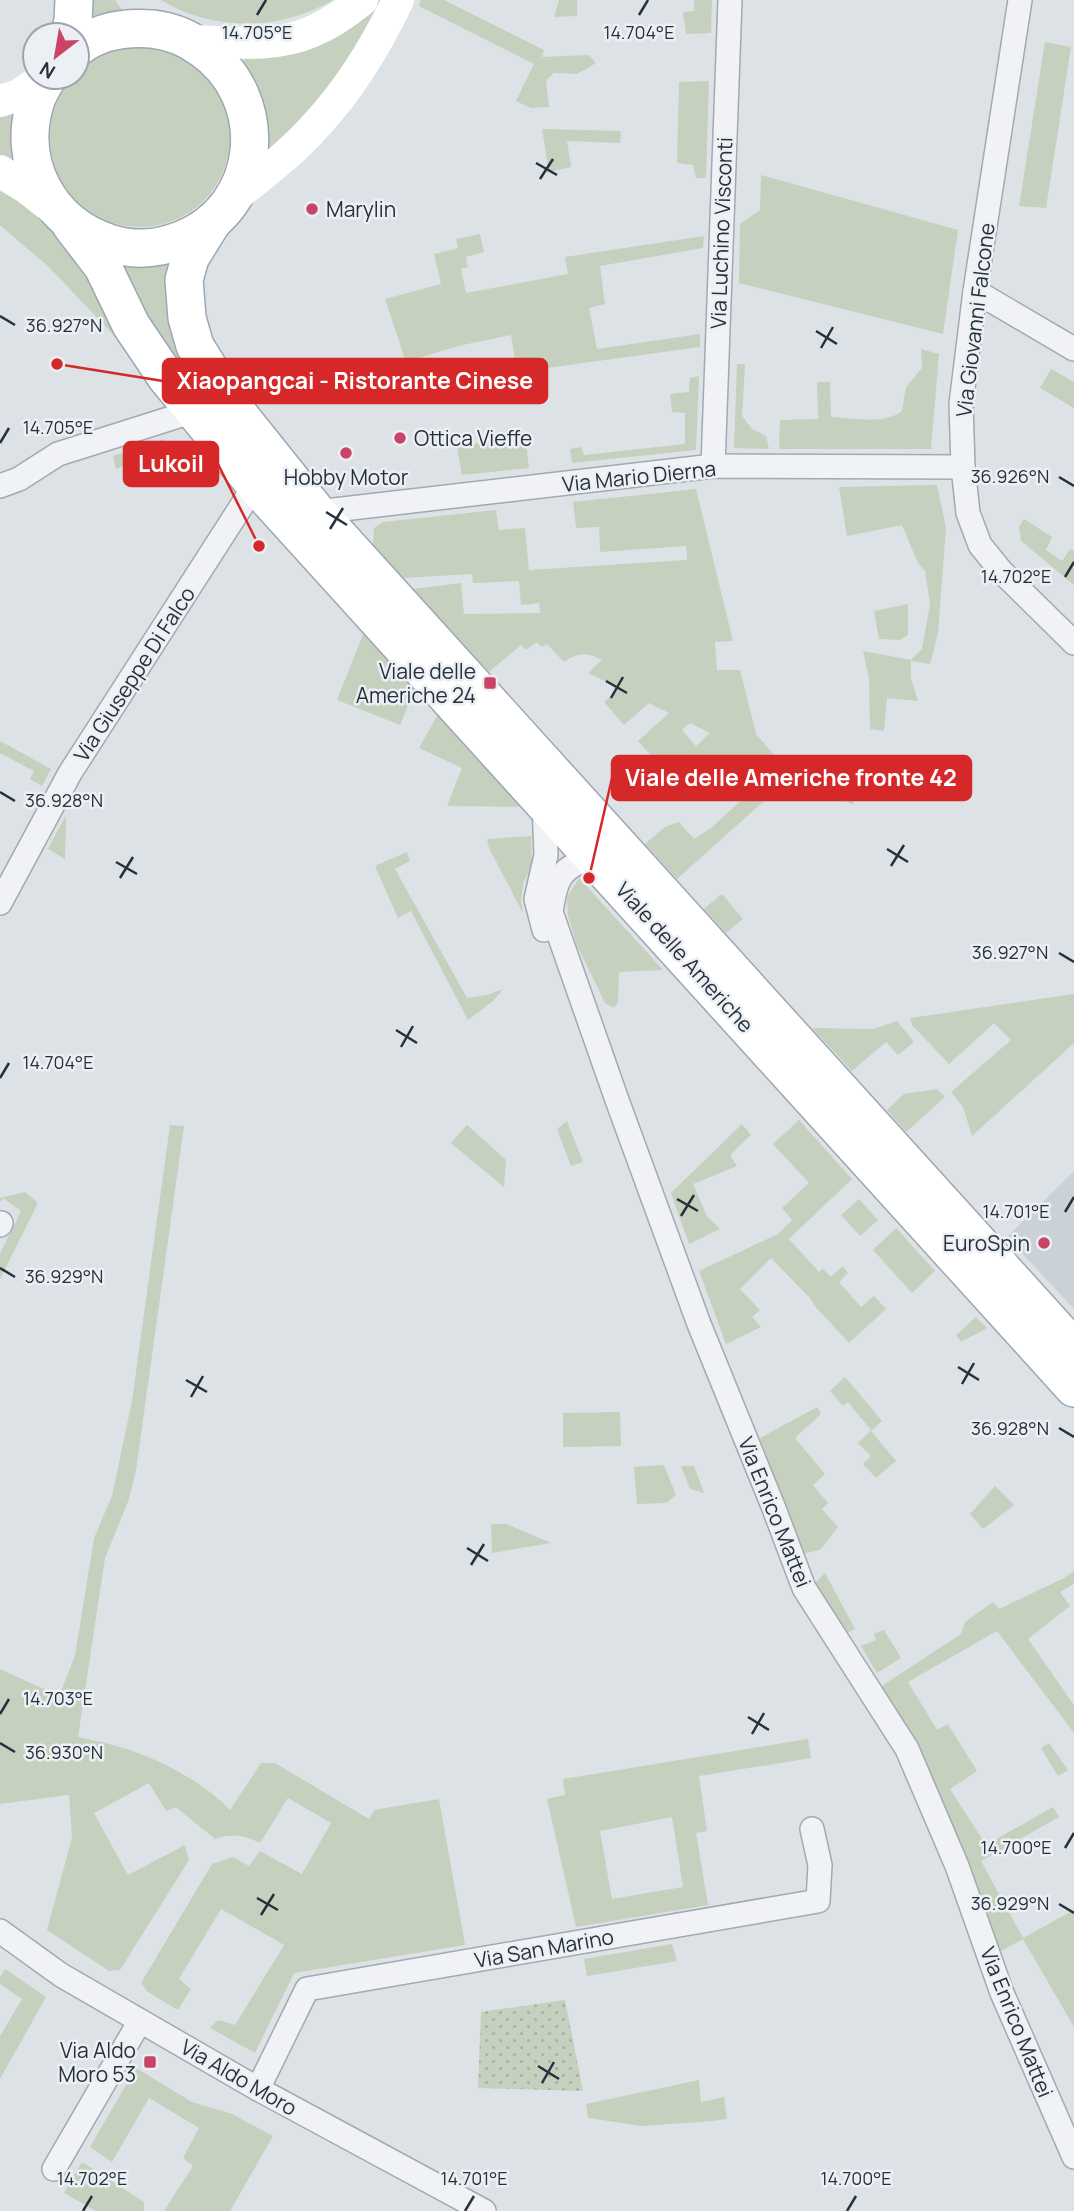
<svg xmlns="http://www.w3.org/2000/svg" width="1074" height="2211" viewBox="0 0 1074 2211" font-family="Manrope,sans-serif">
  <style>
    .built { fill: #cbd1d8 }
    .grass { fill: url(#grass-dots) }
    .garden { fill: #c5d0be; fill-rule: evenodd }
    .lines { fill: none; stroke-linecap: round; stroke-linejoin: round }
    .street-casing { stroke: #a3a9b0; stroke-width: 26 }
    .primary-casing { stroke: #9da7b2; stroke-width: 40 }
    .street { stroke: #f0f2f5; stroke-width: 23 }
    .secondary { stroke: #fff; stroke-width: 32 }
    .primary { stroke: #fff; stroke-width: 37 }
    .ticks { fill: none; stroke: #27313c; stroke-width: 2.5 }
    .poi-dot { fill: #c94467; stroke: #ecf0f4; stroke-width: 2.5 }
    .labels { text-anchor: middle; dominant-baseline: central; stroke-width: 5; stroke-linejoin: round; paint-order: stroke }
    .poi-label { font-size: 21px; fill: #27313c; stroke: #ecf0f4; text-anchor: end }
    .street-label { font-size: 21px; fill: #27313c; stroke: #ecf0f4 }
    .ticks-label { font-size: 18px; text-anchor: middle; fill: #27313c; stroke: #ecf0f4; stroke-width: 5; stroke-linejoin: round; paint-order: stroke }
    .leader { fill: none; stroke: #d62828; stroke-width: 2.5 }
    .callout-dot { fill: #d62828; stroke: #ecf0f4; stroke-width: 2.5 }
    .callout { fill: #d62828; stroke: #d62828; stroke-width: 2.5 }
    .callout-label { font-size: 23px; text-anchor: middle; font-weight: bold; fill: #fff }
  </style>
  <defs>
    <pattern id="grass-dots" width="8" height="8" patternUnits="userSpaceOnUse" patternTransform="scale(1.75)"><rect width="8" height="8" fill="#c5d0be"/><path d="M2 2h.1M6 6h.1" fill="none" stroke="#a9b3a4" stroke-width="1.8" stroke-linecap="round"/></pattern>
  </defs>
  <rect width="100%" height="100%" fill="#dde2e6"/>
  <polygon class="built" points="1074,1171 1074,1309 1007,1237"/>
  <polygon class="grass" points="565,2000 583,2091 478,2088 481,2012"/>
  <g class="garden">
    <polygon points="89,0 115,0 122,10 88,20"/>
    <path d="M161,0H333C279,31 214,32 161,0Z"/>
    <path d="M379,0H387L351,62L274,152L268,147C266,117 260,88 243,63L247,55L376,4Z"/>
    <polygon points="421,0 444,0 544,50 542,57 589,55 596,63 577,74 554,73 546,80 549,107 531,108 516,101 534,64 419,6"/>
    <polygon points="559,0 577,0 577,16 554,17"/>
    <polygon points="694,0 712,0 711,33 686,34 683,12 694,11"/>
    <polygon points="1045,42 1071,47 1046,208 1019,206"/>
    <circle cx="140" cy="137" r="90"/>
    <polygon points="709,81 706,178 696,178 693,165 677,163 679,82"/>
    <polygon points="17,108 17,159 11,162 0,157 0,113"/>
    <polygon points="542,129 621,131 620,143 567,141 571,167 549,172"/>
    <polygon points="761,175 958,230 943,334 739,283 740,224 760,210"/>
    <polygon points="0,191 16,200 37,215 69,245 142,365 49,267 0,225"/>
    <polygon points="480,234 484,252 466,257 468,267 461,269 466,293 568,274 565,257 704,236 703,248 600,266 605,304 589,308 597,349 700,334 700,347 532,370 533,382 519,384 511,335 458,346 406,362 385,299 441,284 434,254 458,248 456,239"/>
    <polygon points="175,259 226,419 172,366 121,269 128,263"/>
    <path d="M921,349L939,354L931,449H779L780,420L818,419L817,382H830L831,417C853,418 884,425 902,411L906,387L922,368Z"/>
    <polygon points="737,364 745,364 742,416 752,429 766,436 769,449 734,448"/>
    <polygon points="1051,369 1074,382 1074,408 1040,388"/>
    <polygon points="699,376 696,450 572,463 570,449 581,447 584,455 685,444 685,413 672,412 670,394 689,392 690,378"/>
    <polygon points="525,435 529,468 462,475 457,447"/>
    <polygon points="164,439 168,450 116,469 113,456"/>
    <polygon points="937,485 946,528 938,633 930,664 911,661 911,678 918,701 887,698 884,731 870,729 869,678 863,651 911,660 922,649 930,604 925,571 918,563 902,525 847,536 839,487"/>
    <path d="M696,489L733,641L715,642L717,670H740L756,734L792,776C825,781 831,788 852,759L854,805L792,776L677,879L645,844L665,827L679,822L694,839L711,828L757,786L734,758L731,755L686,794L638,741L669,713L649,703L624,725L604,702L619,688L588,673L602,660C587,652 578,652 564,662L547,644L542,647L537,642L526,650L521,645L489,672L413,589L461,583L464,614L540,613L539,603L521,605L519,581L473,583L472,574L403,578L373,544L374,528L383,522L496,510L499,530L525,528L529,570L687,560L686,546L600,552L599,527L576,528L573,502ZM690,723L710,733L696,746L682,730Z"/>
    <polygon points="1024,519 1052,537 1046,550 1062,561 1070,549 1074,551 1074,585 1021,541 1019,527"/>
    <polygon points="908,604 908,635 900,640 879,639 874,611"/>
    <polygon points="364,632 415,688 400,725 337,700"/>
    <polygon points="438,714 522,807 447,806 462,768 419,748"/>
    <polygon points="0,741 51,769 42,786 30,779 34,771 0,753"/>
    <polygon points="66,815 65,859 48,849"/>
    <polygon points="531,836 532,867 523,883 521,901 523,913 489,848 487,839"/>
    <polygon points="407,852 410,861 395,869 467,998 487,995 503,989 493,1001 468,1020 411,911 398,918 375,866"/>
    <polygon points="579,878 663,970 619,972 618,1002 614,1008 605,1003 577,945 568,916 567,897"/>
    <polygon points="722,894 743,919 726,933 704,909"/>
    <polygon points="1074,994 1074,1043 972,1136 963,1107 951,1092 1011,1040 994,1023 949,1064 912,1025 910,1018"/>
    <polygon points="897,1021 914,1042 898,1055 886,1042 852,1071 812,1028 874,1029"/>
    <polygon points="937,1089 945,1097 906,1132 887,1110 904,1094"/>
    <polygon points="799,1120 852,1179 789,1239 819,1272 823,1269 831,1277 843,1266 848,1273 839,1282 861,1307 874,1296 886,1309 849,1343 814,1305 811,1299 771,1258 740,1289 760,1310 752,1317 761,1327 726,1344 699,1271 778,1234 792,1220 782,1208 809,1183 773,1144"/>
    <polygon points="567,1121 583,1162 571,1166 557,1129"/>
    <polygon points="742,1124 751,1135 730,1155 737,1166 693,1184 707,1216 720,1229 689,1244 671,1193"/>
    <path d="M170,1125L184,1126L136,1470L129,1499L105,1558L78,1737C90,1740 103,1742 116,1746C156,1757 201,1780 230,1810L261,1763H275L369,1819L374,1810L439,1799L465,1945L294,1973L255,2053L210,2028L218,2020L235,2025L284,1945L221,1909L179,1979L191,1989L178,2010L148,1992L141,1983L212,1864L233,1857L249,1866L260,1851L302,1874L331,1823L288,1798L260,1843C244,1835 232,1833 215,1839L176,1807L166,1811L149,1783L94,1813L128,1875L185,1845L189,1860L120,1970L109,1971L47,1930L72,1838L69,1795L0,1804V1669L59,1696L75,1656L94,1538L112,1496L132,1401Z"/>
    <polygon points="467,1125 506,1160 504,1187 451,1143"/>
    <polygon points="25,1192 38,1203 0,1279 0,1253 21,1211 3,1198 0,1202 0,1198"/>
    <polygon points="859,1199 878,1220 860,1236 841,1215"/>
    <polygon points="896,1228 935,1271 912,1293 873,1250"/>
    <polygon points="976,1317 987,1328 961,1342 956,1335"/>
    <polygon points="845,1377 882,1421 871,1431 896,1461 876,1478 863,1464 871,1456 858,1443 871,1430 848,1402 843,1406 830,1391"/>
    <polygon points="817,1407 821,1414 795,1438 825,1474 813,1485 828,1503 822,1509 838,1527 820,1550 802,1554 760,1438"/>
    <polygon points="620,1412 621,1446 563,1447 563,1413"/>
    <polygon points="664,1465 676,1495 666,1503 637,1504 634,1467"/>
    <polygon points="681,1466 694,1466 704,1493 690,1489"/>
    <polygon points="995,1486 1014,1505 983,1529 970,1514"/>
    <polygon points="491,1524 506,1524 551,1543 492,1553"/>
    <polygon points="1074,1571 1074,1584 1060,1592 1070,1606 1028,1639 1074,1705 1074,1733 997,1631 908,1682 937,1730 948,1724 977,1771 950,1789 986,1845 1053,1807 1059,1817 981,1861 1023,1938 1074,1910 1074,2027 1023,1939 994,1955 877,1689 961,1634 965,1622 993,1602 999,1609 1064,1578"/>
    <polygon points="825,1573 855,1629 843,1635 813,1585"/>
    <polygon points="884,1630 901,1658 877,1673 861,1646 876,1640 874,1634"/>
    <path d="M808,1739L811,1758L699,1776L707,1831L696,1833L708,1905L576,1927L547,1799L565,1795L563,1779ZM672,1817L683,1887L612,1899L600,1831Z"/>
    <polygon points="1049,1743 1068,1770 1058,1776 1041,1748"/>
    <polygon points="672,1944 677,1961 587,1976 584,1959"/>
    <polygon points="5,1969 46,1997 0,2079 0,2036 22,1999 0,1984 0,1978"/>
    <polygon points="136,2068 192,2102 232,2114 273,2136 230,2211 164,2211 193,2166 183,2158 199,2128 149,2098 112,2162 90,2147"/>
    <polygon points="699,2080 701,2102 724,2097 727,2119 713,2121 642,2126 588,2118 586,2104"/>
    <polygon points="82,2162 144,2202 144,2211 96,2211 64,2193"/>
  </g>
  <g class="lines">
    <g class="street-casing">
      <g id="street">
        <polyline points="1020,0 975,291 961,404 963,467 968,513 980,545 1001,571 1074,643"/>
        <polyline points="975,291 1074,349"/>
        <polyline points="713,466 730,0"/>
        <polyline points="0,486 19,479 58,454 194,411"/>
        <polyline points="317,512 713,466 963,467"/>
        <polyline points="544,802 546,855 536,899 544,930"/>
        <path d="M594,857C560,867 556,878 551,912L617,1100L699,1324L773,1506L804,1588L907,1749L957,1866L1002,1993L1074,2157"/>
        <polyline points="0,903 70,773 255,485"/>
        <polyline points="0,1225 1,1223"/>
        <polyline points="0,1931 61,1975 258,2089 484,2211"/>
        <polyline points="258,2089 307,1989 818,1901 820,1865 812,1829"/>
        <polyline points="54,2169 140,2021"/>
      </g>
    </g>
    <g class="primary-casing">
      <g id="primary">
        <polyline points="69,35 73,21 74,0"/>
        <path d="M48,77C44,84 39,92 36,100C16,162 48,223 109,243C133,251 158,249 181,240C264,208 273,97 201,48C186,37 170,31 152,29C126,27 98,31 77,48"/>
        <polyline points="213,221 190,258 184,280 187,318 195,346 233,407 317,512 1074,1348"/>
        <polyline points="71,225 103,267 131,325 166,377 255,485 1074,1388"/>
      </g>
    </g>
    <use href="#street" class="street"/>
    <g class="secondary">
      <path d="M191,41C229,42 275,48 311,32C330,24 346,13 362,0"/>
      <polyline points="0,101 19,95 45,77"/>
      <polyline points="0,171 27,188 56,211"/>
      <path d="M232,199C262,175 293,152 318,123C351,87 377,44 398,0"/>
    </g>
    <use href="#primary" class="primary"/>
  </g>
  <path class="ticks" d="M257,15L266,0M639,15L648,0M536,163L557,175M540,179L553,159M0,316L15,325M816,331L837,344M821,348L833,327M0,443L9,428M1059,477L1074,486M326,512L347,525M330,529L343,508M1065,577L1074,562M606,681L627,693M611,698L623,677M0,792L15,801M887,849L908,862M116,862L137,874M891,866L904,845M120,878L133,857M1059,953L1074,962M396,1030L417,1043M401,1047L413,1026M0,1078L9,1063M677,1199L698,1211M1065,1212L1074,1197M681,1216L694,1195M0,1268L15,1277M958,1367L979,1380M186,1380L207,1392M962,1384L974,1363M191,1397L203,1376M1059,1428L1074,1437M467,1548L488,1561M471,1565L484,1544M0,1714L9,1699M748,1717L769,1730M752,1734L764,1713M0,1743L15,1752M1065,1848L1074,1833M257,1898L278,1910M1059,1904L1074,1913M261,1915L274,1894M538,2066L559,2079M542,2083L554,2062M83,2211L92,2196M465,2211L474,2196M847,2211L856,2196"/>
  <g class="poi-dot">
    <circle cx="312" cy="209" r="7"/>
    <circle cx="400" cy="438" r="7"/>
    <circle cx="346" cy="453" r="7"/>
    <rect x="483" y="676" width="14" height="14" rx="3.5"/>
    <circle cx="1044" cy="1243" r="7"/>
    <rect x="143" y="2055" width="14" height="14" rx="3.5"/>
  </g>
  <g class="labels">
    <g class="poi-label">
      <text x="326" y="209" text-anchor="start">Marylin</text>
      <text x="414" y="438" text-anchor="start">Ottica Vieffe</text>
      <text x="346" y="477" text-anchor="middle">Hobby Motor</text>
      <text x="476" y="671">Viale delle<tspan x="476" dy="24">Americhe 24</tspan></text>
      <text x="1030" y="1243">EuroSpin</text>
      <text x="136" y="2050">Via Aldo<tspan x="136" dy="24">Moro 53</tspan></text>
    </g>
    <g class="street-label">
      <text transform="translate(721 233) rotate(-88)">Via Luchino Visconti</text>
      <text transform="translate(975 320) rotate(-83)">Via Giovanni Falcone</text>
      <text transform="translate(639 476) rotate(-6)">Via Mario Dierna</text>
      <text transform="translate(134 674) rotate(-57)">Via Giuseppe Di Falco</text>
      <text transform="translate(685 957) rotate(48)">Viale delle Americhe</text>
      <text transform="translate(775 1512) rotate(68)">Via Enrico Mattei</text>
      <text transform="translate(544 1948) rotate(-10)">Via San Marino</text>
      <text transform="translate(1017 2022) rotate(68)">Via Enrico Mattei</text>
      <text transform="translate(239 2077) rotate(30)">Via Aldo Moro</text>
    </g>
  </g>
  <g class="ticks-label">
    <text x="257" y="39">14.705°E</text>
    <text x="639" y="39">14.704°E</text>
    <text x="64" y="332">36.927°N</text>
    <text x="58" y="434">14.705°E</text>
    <text x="1010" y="483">36.926°N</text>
    <text x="1016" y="583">14.702°E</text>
    <text x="64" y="807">36.928°N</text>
    <text x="1010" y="959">36.927°N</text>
    <text x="58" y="1069">14.704°E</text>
    <text x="1016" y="1218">14.701°E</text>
    <text x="64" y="1283">36.929°N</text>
    <text x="1010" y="1435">36.928°N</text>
    <text x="58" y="1705">14.703°E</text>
    <text x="64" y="1759">36.930°N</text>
    <text x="1016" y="1854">14.700°E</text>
    <text x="1010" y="1910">36.929°N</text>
    <text x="92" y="2185">14.702°E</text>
    <text x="474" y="2185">14.701°E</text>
    <text x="856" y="2185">14.700°E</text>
  </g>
  <path class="leader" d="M57 364L163 381M259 546L218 464M589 878L612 778"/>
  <g class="callout-dot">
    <circle cx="57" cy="364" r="7"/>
    <circle cx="259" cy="546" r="7"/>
    <circle cx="589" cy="878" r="7"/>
  </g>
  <g class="callout">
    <rect x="163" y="359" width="384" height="44" rx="7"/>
    <rect x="124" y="442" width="94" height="44" rx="7"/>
    <rect x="612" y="756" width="359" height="44" rx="7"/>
  </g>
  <g class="callout-label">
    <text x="355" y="389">Xiaopangcai - Ristorante Cinese</text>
    <text x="171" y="472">Lukoil</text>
    <text x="791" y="786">Viale delle Americhe fronte 42</text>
  </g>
  <g transform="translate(56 56) rotate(211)"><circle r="33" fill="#ecf0f4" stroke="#9da4aa" stroke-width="2"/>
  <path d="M0-5L12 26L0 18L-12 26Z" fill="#c94467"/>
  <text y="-10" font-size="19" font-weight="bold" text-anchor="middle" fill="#27313c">N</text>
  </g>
</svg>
